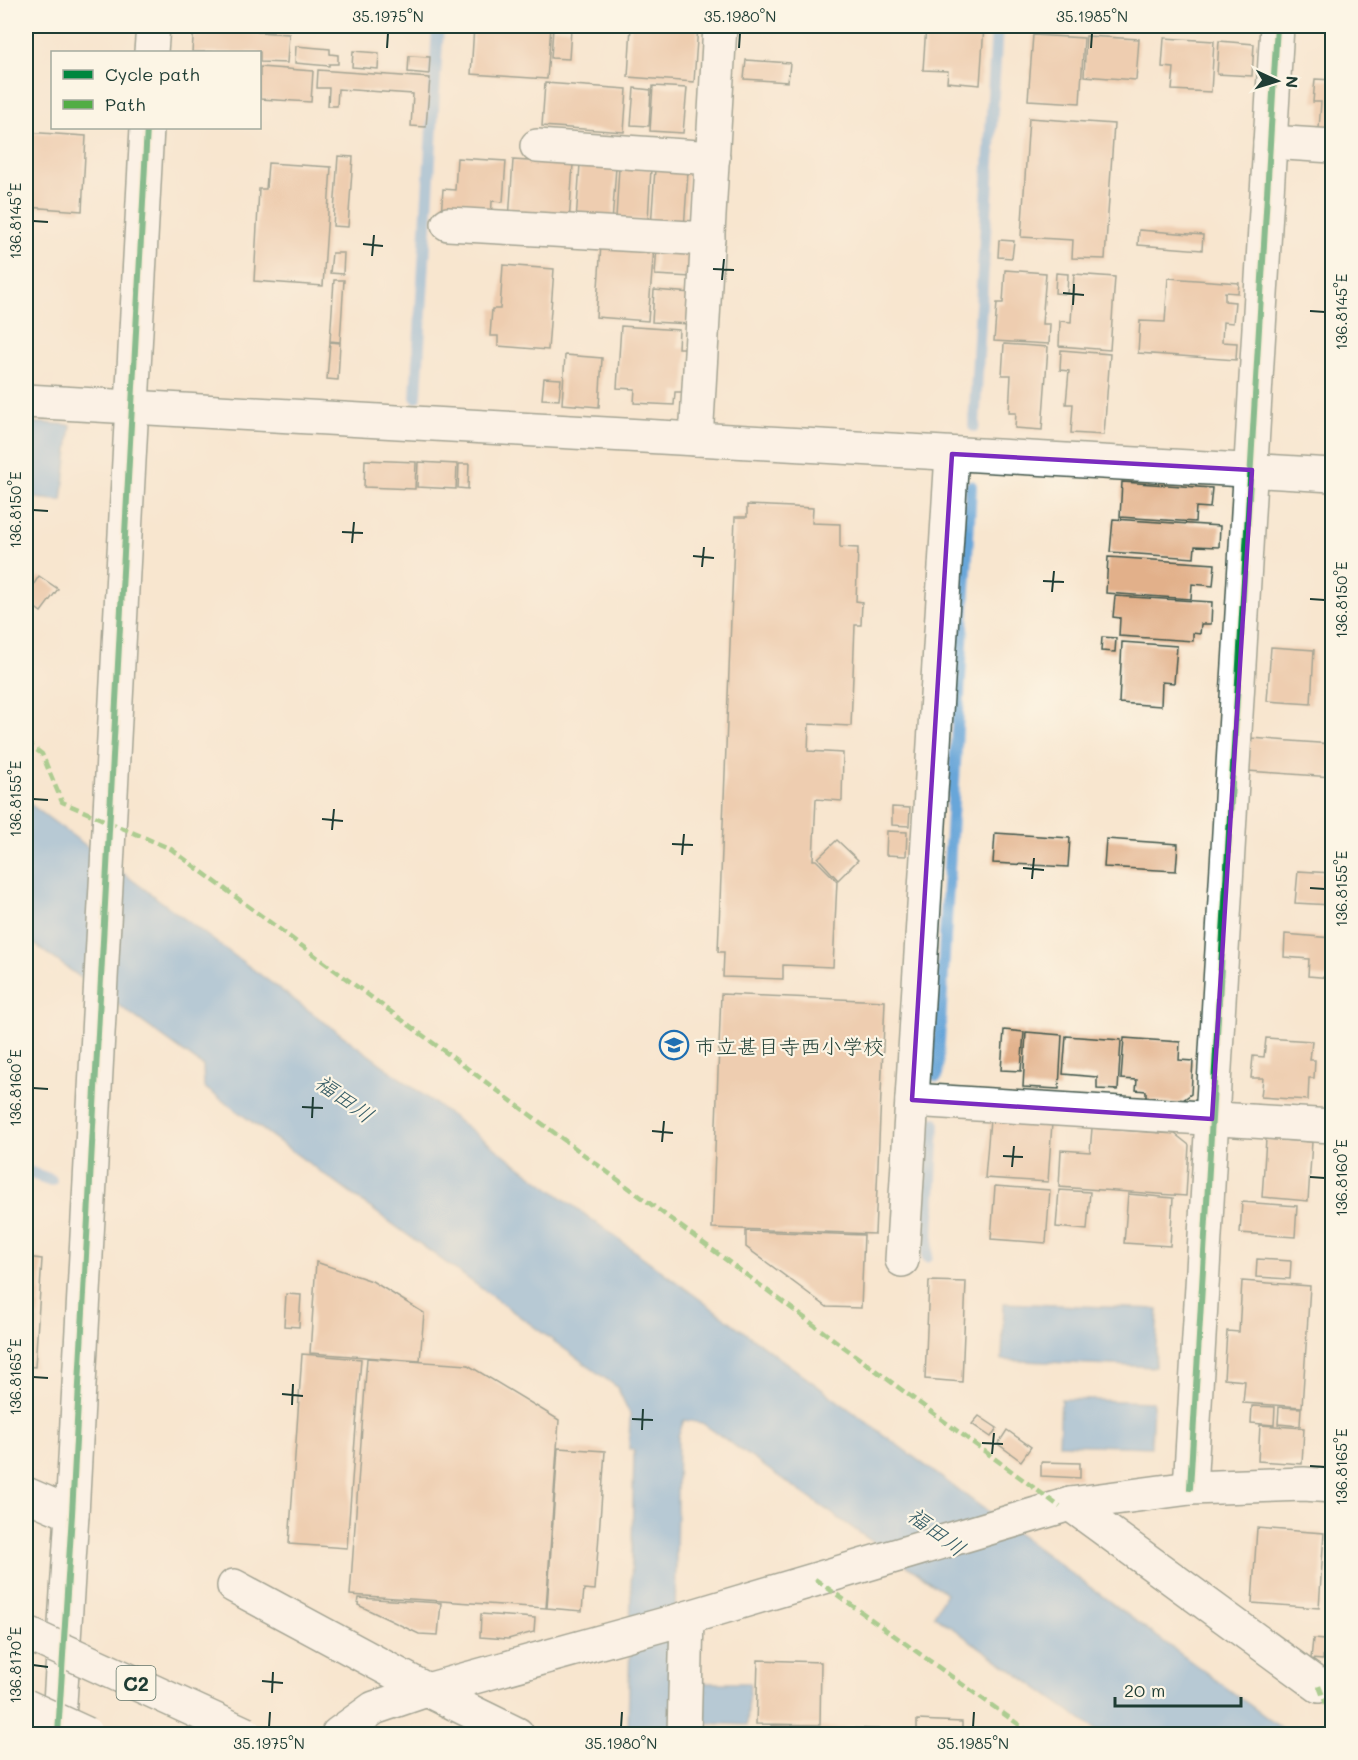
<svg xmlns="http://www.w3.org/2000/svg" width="1358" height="1760" viewBox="0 0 1358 1760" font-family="Mali,'Klee One',sans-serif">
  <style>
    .water { fill: #67a6d9; stroke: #437286; stroke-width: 1.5 }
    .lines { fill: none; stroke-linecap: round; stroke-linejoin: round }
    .stream { stroke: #67a6d9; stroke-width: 12 }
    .building { fill: #e2b08a }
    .minor-casing { stroke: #40564b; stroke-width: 36 }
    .minor { stroke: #fff; stroke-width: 33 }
    .highway-bridge-casing { stroke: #40564b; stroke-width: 36; stroke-linecap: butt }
    .highway-bridge { stroke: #fff; stroke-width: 33 }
    .quiet { stroke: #52ad45; stroke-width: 4.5; stroke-dasharray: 9 4.5; stroke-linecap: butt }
    .cycleway-casing { stroke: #fcf5e5; stroke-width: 10 }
    .cycleway { stroke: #00873e; stroke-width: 6 }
    .marked { fill: none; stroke: #7b2cbf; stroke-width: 4.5; stroke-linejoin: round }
    .ticks { fill: none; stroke: #1f3d34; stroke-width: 2 }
    .labels { text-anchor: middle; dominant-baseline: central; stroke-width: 4.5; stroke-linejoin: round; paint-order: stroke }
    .shield { fill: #fcf5e5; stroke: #617469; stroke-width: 1.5 }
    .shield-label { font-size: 20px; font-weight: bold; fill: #1f3d34 }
    .poi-label { font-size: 21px; fill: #1f3d34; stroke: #fcf5e5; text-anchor: start }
    .water-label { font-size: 22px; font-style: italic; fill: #355c66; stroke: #fcf5e5 }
    .neatline { fill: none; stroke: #1f3d34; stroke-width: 2 }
    .ticks-label { font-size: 15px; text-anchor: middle; fill: #1f3d34 }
  </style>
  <rect width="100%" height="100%" fill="#fcf5e5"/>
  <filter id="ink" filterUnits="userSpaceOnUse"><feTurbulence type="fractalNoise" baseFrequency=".0167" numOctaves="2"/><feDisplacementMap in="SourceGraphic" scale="12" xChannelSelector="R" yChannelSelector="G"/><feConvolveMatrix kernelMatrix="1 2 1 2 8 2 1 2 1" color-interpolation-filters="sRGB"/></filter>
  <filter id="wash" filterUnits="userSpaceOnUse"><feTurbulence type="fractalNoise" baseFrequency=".008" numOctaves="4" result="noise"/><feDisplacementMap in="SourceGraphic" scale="24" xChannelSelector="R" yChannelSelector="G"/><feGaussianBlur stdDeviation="1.35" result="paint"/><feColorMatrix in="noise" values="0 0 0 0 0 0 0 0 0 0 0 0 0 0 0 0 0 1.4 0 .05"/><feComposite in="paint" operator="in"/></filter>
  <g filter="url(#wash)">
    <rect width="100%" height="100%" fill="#f8e6cf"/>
    <g class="water">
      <polygon points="26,422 71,425 62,501 26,497"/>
      <polygon points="26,801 205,934 1289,1734 1102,1734 934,1615 946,1593 702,1423 684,1420 678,1436 674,1683 750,1683 747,1725 702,1723 667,1727 666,1734 628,1734 634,1450 629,1449 630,1414 617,1387 204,1087 203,1066 26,938"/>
      <polygon points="1004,1303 1158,1309 1155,1367 1002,1360"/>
      <polygon points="1061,1399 1153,1402 1151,1447 1059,1444"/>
    </g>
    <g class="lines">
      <g class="stream">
        <polyline points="416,397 438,26"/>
        <polyline points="974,426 997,26"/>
        <polyline points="937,1076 971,486"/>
        <polyline points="26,1171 51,1180"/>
        <polyline points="927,1257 934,1123"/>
      </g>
    </g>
    <g id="blocks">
      <g class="building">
        <polygon points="194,26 259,26 258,32 289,34 287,63 260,62 260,52 192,52"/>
        <polygon points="474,26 551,26 547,79 471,74"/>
        <polygon points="631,26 698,26 694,82 628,77"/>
        <polygon points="926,26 984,26 980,85 947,82 948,71 923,70"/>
        <polygon points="553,28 571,29 569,59 551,58"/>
        <polygon points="1033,35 1084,38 1080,103 1028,100"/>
        <polygon points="1086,36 1139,39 1136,80 1084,76"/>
        <polygon points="1164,38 1214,41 1211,92 1172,90 1174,68 1162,67"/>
        <polygon points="1219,41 1254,44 1252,76 1217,74"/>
        <polygon points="296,46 330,49 330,54 338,55 338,64 329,64 329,66 295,63"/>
        <polygon points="353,51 379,53 378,69 352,67"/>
        <polygon points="409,56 430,57 429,74 408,72"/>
        <polygon points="746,60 790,63 788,82 744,79"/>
        <polygon points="260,67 313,71 311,102 260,99"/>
        <polygon points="318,70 430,78 426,127 411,126 413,94 338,89 337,106 328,106 329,88 317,88"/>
        <polygon points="1315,79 1332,80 1332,130 1319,129 1321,102 1313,102"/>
        <polygon points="545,83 627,89 624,132 542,126"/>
        <polygon points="653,86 687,88 683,133 650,131"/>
        <polygon points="634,88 651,90 649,126 631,125"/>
        <polygon points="1029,118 1114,124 1105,259 1072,258 1073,240 1021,237"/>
        <polygon points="26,132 86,136 82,211 27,207 30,155 26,154"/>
        <polygon points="338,156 353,157 348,227 333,226"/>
        <polygon points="457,158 506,161 503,202 492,201 491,220 441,216 443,189 455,190"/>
        <polygon points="513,160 573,164 569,224 509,220"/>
        <polygon points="268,163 331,167 323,286 254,281 259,189 266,189"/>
        <polygon points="580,164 616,167 612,223 576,221"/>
        <polygon points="619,167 651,169 648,220 616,218"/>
        <polygon points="655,169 688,172 684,229 651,227"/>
        <polygon points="1139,230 1203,235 1202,250 1138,245"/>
        <polygon points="999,240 1014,241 1012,258 998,257"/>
        <polygon points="601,244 654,247 648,321 596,317"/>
        <polygon points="657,245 694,248 692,277 655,275"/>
        <polygon points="332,253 344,253 343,274 330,273"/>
        <polygon points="503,265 554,269 548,350 498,346 498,336 490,336 492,309 500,309"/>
        <polygon points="1005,270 1046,273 1042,324 1050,324 1049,344 994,341 997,303 1003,303"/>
        <polygon points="1056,273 1068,274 1067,294 1055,293"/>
        <polygon points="1074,274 1115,277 1110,350 1059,346 1060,321 1071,322"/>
        <polygon points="1168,278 1239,283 1238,293 1225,292 1225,301 1235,302 1233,323 1223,322 1222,342 1237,343 1236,360 1138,353 1140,321 1165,322"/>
        <polygon points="334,280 344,280 340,342 330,341"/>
        <polygon points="654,290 692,293 690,324 652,322"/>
        <polygon points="621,326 679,330 678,348 687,348 684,392 675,392 674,405 634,403 635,389 617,388"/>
        <polygon points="330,342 340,343 338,380 327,379"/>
        <polygon points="1004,344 1048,347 1042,430 1015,428 1016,413 1009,413 1011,375 1002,375"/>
        <polygon points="1061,350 1110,354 1104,435 1071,433 1073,404 1066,404 1069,371 1060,370"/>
        <polygon points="565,355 602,358 599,407 562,404"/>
        <polygon points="544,378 561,379 559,400 542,399"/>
        <polygon points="365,460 416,462 415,489 364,487"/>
        <polygon points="418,462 457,464 456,489 417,487"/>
        <polygon points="459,464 469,464 468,489 458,488"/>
        <polygon points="1122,482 1212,488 1210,508 1196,507 1195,522 1120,517"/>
        <polygon points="747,505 813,508 812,523 840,524 840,547 858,548 856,601 862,602 861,625 855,625 851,726 809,724 808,751 843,753 842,801 816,799 813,860 816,860 837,881 833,967 783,965 783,979 723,977 724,952 718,952 735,517 747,517"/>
        <polygon points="1113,519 1220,526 1219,547 1195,546 1194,558 1110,552"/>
        <polygon points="1108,557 1215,564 1213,586 1192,584 1191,599 1106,593"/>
        <polygon points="39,576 58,589 41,612 26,601 26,596"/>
        <polygon points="1115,596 1212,602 1211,624 1201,624 1200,634 1193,633 1193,641 1119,636 1120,618 1113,617"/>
        <polygon points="1102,637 1116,638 1115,652 1101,651"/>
        <polygon points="1122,642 1177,646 1174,683 1162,682 1161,706 1119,703"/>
        <polygon points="1271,647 1314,650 1311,704 1267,701"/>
        <polygon points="1250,738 1332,744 1332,777 1248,771"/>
        <polygon points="892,807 910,808 909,826 892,825"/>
        <polygon points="887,831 907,832 906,856 886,855"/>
        <polygon points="995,833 1070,838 1068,867 993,863"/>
        <polygon points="1106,839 1178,844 1176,871 1104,867"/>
        <polygon points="837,840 858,860 838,880 818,858"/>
        <polygon points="1298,871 1332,873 1332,905 1295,903"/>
        <polygon points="1285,934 1332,938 1332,978 1308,976 1309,959 1284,957"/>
        <polygon points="721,994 885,1001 875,1234 712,1228"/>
        <polygon points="1004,1030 1024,1032 1021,1071 1001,1070"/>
        <polygon points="1026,1032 1062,1035 1059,1089 1023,1087"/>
        <polygon points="1066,1036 1121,1040 1118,1090 1097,1089 1097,1077 1063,1074"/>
        <polygon points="1124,1038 1180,1042 1179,1060 1193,1061 1191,1094 1179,1103 1146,1100 1146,1091 1136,1090 1137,1080 1121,1079"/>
        <polygon points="1266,1038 1312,1041 1310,1060 1315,1060 1314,1078 1309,1078 1308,1100 1261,1097 1263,1078 1251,1078 1253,1056 1264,1057"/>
        <polygon points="990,1119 1052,1123 1048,1182 985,1178"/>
        <polygon points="1092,1128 1175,1134 1189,1145 1186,1196 1059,1187 1061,1150 1090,1152"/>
        <polygon points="1266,1139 1312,1142 1308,1201 1262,1197"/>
        <polygon points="995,1186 1050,1190 1046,1243 991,1239"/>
        <polygon points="1059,1190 1090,1192 1087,1230 1056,1227"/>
        <polygon points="1128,1194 1173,1198 1170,1246 1124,1243"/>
        <polygon points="1242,1202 1297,1206 1295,1237 1240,1233"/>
        <polygon points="746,1231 864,1235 861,1308 827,1307 746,1247"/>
        <polygon points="26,1257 42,1259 35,1367 26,1366"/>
        <polygon points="1257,1259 1291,1261 1290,1279 1256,1277"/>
        <polygon points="316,1262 372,1281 424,1313 420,1361 310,1353"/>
        <polygon points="929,1281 966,1282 962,1382 925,1379"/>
        <polygon points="1242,1281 1310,1286 1302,1407 1243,1403 1245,1381 1224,1379 1227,1331 1239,1332"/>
        <polygon points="286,1294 301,1295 299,1327 284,1326"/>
        <polygon points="302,1354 361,1359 347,1548 289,1544"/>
        <polygon points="367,1358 468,1365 559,1420 546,1608 350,1595"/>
        <polygon points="1252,1406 1275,1407 1274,1425 1251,1423"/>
        <polygon points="1279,1407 1301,1408 1300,1426 1278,1424"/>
        <polygon points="979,1416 997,1428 991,1437 972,1424"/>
        <polygon points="1260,1425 1304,1428 1302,1464 1258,1461"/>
        <polygon points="1007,1430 1031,1447 1021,1461 998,1444"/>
        <polygon points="558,1448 605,1451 595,1590 584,1589 582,1611 547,1608"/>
        <polygon points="1041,1462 1080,1463 1080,1478 1041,1476"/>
        <polygon points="1257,1528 1324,1533 1319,1608 1252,1603"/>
        <polygon points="359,1598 441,1603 438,1635 419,1634 358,1605"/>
        <polygon points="481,1614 535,1618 534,1632 508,1639 480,1637"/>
        <polygon points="1313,1639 1324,1640 1323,1660 1311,1659"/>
        <polygon points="758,1660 821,1662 820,1725 756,1724"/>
        <polygon points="917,1720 962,1722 962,1734 917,1734"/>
        <polygon points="771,1726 914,1730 914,1734 771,1734"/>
      </g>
    </g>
  </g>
  <g filter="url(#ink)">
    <use href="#blocks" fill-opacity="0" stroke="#40564b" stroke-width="1.5"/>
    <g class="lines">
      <g class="minor-casing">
        <g id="minor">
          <polyline points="151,52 153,26"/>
          <polyline points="1270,142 1332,146"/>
          <polyline points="537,146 713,158"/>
          <polyline points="448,224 708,239"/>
          <polyline points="26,401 1332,475"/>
          <polyline points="696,439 720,26"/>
          <polyline points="912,1100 1332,1126"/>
          <polyline points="902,1260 952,454"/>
          <polyline points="1190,1488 1277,26"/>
          <polyline points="26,1494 72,1514"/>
          <polyline points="1070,1504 1319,1686"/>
          <polyline points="234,1586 427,1690 517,1734"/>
          <polyline points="58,1734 72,1514 147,128"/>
          <polyline points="338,1734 374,1708 427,1690 676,1621 1070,1504 1190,1488 1304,1484 1332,1486"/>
          <polyline points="684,1734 687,1618"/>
        </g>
      </g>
      <use href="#minor" class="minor"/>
      <g class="highway-bridge-casing">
        <g id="highway-bridge">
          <polyline points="26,1633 246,1734"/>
          <polyline points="26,1706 87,1734"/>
        </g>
      </g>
      <use href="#highway-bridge" class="highway-bridge"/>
      <g class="quiet">
        <polyline points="26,742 42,754 62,802 171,849 1060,1507"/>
        <polyline points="815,1579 1032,1734"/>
        <polyline points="1319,1686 1326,1704 1332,1709"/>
      </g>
      <g class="cycleway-casing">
        <g id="cycleway">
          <polyline points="1190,1488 1277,26"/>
          <polyline points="58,1734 72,1514 147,128"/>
        </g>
      </g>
      <use href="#cycleway" class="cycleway"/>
    </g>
  </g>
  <path d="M0 0H1358V1760H0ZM952,454L1252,470L1212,1119L912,1100Z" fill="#f8e6cf" fill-opacity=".55" fill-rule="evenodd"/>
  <path class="marked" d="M952,454L1252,470L1212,1119L912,1100Z"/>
  <path class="ticks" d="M387,48L388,33M739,48L740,33M1091,48L1092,33M33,221L48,222M363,244L383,246M372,256L374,235M713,269L734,270M722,280L724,259M1063,293L1084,295M1073,305L1074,284M1310,311L1325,312M33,510L48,511M342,532L363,533M352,543L354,522M693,556L714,558M702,567L704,547M1043,581L1064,582M1052,592L1054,571M1310,599L1325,600M33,799L48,800M322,819L343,821M332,830L334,809M672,844L693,845M682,855L684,834M1023,868L1044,870M1032,879L1034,858M1310,888L1325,889M33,1088L48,1089M302,1107L323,1108M312,1118L313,1097M652,1131L673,1133M662,1142L664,1121M1003,1156L1023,1157M1012,1167L1014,1146M1310,1177L1325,1178M33,1377L48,1378M282,1394L303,1396M292,1405L293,1384M632,1419L653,1420M642,1430L643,1409M982,1443L1003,1444M992,1454L994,1433M1310,1466L1325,1467M33,1665L48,1667M262,1681L283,1683M272,1693L273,1672M269,1727L270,1712M621,1727L622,1712M973,1727L974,1712"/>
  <defs>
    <g id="school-ring" transform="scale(1.5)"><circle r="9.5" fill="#fcf5e5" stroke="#1f6fb2" stroke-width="1.5"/><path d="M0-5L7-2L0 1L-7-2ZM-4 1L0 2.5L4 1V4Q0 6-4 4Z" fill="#1f6fb2"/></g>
  </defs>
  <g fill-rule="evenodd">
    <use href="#school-ring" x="674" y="1045"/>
  </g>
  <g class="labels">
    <rect class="shield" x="116.5" y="1666" width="39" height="34" rx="4.5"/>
    <g class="shield-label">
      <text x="136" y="1683">C2</text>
    </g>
    <g class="poi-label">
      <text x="695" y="1045">市立甚目寺西小学校</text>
    </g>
    <g class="water-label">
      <text transform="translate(345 1098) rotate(36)">福田川</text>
      <text transform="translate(937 1531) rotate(37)">福田川</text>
    </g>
  </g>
  <rect width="1358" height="1760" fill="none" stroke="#fcf5e5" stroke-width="66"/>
  <rect x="51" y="51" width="210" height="78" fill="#fcf5e5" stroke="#a4ab9e" stroke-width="1.5"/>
  <rect x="63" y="70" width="30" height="9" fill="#00873e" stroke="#a4ab9e" stroke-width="1.5"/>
  <text x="105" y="81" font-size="18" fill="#1f3d34">Cycle path</text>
  <rect x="63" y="100" width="30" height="9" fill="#52ad45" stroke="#a4ab9e" stroke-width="1.5"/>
  <text x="105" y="111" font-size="18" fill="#1f3d34">Path</text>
  <g transform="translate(1277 81) rotate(94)" stroke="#fcf5e5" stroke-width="4.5" paint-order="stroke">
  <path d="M0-4.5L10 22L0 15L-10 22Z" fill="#1f3d34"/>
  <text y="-9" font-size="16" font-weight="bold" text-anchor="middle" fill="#1f3d34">N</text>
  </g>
  <path d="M1115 1697v9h126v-9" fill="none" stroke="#1f3d34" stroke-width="3"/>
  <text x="1124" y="1697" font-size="18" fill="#1f3d34" stroke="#fcf5e5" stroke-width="4.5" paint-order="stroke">20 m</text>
  <rect x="33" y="33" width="1292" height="1694" class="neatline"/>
  <g class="ticks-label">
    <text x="388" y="22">35.1975°N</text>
    <text x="740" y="22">35.1980°N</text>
    <text x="1092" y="22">35.1985°N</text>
    <text transform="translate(16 221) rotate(-90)" y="5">136.8145°E</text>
    <text transform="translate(1342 312) rotate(-90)" y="5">136.8145°E</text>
    <text transform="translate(16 510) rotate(-90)" y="5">136.8150°E</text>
    <text transform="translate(1342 600) rotate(-90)" y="5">136.8150°E</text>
    <text transform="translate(16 799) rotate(-90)" y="5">136.8155°E</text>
    <text transform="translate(1342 889) rotate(-90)" y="5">136.8155°E</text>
    <text transform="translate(16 1088) rotate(-90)" y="5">136.8160°E</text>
    <text transform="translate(1342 1178) rotate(-90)" y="5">136.8160°E</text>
    <text transform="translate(16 1377) rotate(-90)" y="5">136.8165°E</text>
    <text transform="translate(1342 1467) rotate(-90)" y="5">136.8165°E</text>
    <text transform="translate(16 1665) rotate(-90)" y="5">136.8170°E</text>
    <text x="269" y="1749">35.1975°N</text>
    <text x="621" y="1749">35.1980°N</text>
    <text x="973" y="1749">35.1985°N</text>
  </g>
</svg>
